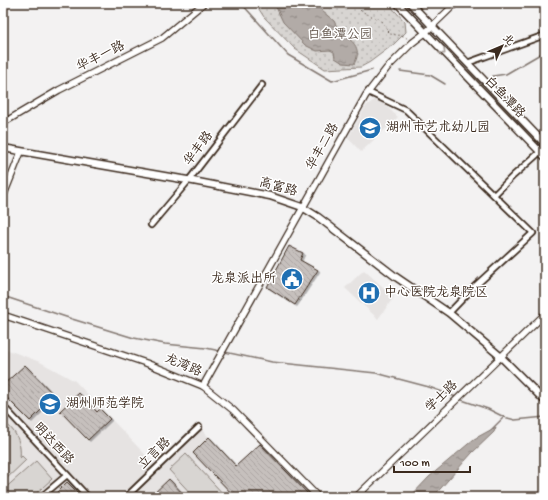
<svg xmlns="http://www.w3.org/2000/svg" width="548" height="500" viewBox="0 0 548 500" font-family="'Gochi Hand','LXGW WenKai TC',sans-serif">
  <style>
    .built { fill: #e6e3e2 }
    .park { fill: url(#park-dots); stroke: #8a8078 }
    .pitch { fill: #d8d5d2; stroke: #8a8078 }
    .water { fill: url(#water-ripples); stroke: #827770 }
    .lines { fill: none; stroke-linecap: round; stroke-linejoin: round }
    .stream { stroke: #827770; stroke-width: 1.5 }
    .building { fill: url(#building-back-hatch); stroke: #3b2a1e; filter: url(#shadow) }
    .minor-casing { stroke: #3b2a1e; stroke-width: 8 }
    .tertiary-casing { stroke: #3b2a1e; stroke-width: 8 }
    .secondary-casing { stroke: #3b2a1e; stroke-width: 9 }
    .path { stroke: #3b2a1e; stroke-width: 1; stroke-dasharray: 1 3; stroke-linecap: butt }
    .minor { stroke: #fff; stroke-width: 4.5 }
    .tertiary { stroke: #fff; stroke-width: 5.5 }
    .secondary { stroke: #fff; stroke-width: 6 }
    .oneway { stroke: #a79f9a }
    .labels { text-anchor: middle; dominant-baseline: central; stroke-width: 3; stroke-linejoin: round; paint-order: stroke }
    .park-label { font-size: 13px; fill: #62554b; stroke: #fff }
    .street-label { font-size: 13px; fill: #3b2a1e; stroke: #fff }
    .poi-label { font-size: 13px; fill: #3b2a1e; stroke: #fff; text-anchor: start }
  </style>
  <defs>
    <pattern id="park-dots" width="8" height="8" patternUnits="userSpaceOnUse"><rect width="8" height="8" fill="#d8d5d2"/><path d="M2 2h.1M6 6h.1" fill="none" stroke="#bab7b4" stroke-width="1.8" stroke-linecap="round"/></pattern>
    <pattern id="water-ripples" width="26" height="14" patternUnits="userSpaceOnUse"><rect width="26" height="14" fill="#b2aba7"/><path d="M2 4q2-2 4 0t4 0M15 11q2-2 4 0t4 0" fill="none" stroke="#928b87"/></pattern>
    <pattern id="building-back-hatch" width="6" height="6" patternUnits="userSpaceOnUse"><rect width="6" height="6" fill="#c6c0bd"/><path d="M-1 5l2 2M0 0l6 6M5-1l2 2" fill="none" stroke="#aba5a2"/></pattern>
    <filter id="shadow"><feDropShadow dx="2" dy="1.5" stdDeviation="0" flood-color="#0004"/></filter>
  </defs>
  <rect width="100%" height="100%" fill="#f3f2f2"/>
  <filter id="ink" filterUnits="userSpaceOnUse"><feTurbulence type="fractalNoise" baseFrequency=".025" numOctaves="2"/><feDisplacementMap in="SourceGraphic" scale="8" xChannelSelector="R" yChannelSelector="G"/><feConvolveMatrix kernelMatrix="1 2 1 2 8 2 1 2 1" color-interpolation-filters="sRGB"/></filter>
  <g filter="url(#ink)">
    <g class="built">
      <polygon points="377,98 398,117 361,152 348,138 366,106"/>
      <polygon points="364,270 394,297 378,319 345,288"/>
      <polygon points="3,348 40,362 75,381 157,467 199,427 236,465 260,444 311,497 3,497"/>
    </g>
    <polygon class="park" points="255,3 388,3 405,22 406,32 394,44 370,62 361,67 325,69 295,49 264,17"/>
    <g class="pitch">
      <path d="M3,422C16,429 22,444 20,458L22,456L26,460L3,482Z"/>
      <polygon points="186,454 226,497 194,497 169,470"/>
      <polygon points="36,461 52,479 32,497 3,497 3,490"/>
    </g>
    <g class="water">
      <path d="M269,3H318L322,11L334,21L341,35C355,40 362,51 354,64L343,63L335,58L334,52L330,50L317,51L305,45L283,22L276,7Z"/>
      <polygon points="496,427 494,432 472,453 433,497 410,497 429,477 474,439"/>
    </g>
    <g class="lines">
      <g class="stream">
        <polyline points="241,3 288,55 332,81 372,70"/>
        <polyline points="400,71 430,75 445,84"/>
        <polyline points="493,76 506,74 542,53 545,53"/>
        <polyline points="3,296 72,319 134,338 165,344 206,348 272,362 376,373 429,387 456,397"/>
        <polyline points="459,399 488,409 504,417 515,420 545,417"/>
        <polyline points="491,430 504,417"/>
      </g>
    </g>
    <g class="building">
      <polygon points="289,246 303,253 300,260 318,270 295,305 267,287"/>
      <polygon points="25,365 55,396 30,421 3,394 3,385"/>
      <polygon points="79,393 97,412 100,409 110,419 88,440 60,411"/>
      <polygon points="209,437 236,466 260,444 311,497 235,497 193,453"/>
      <polygon points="169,479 186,497 150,497"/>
      <polygon points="67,482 82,497 59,497 56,493"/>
    </g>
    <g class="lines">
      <g class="minor-casing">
        <g id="minor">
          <polyline points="467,63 545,35"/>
          <polyline points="368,92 406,110 533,233 473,288 449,313"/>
          <polyline points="494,195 513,176 540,152"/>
          <polyline points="151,225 189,180 262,85"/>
          <polyline points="3,406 88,497"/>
          <polyline points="41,497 67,475"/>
          <polyline points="126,497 199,427"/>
        </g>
      </g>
      <g class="tertiary-casing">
        <g id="tertiary">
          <polyline points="3,123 59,90 162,38 204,3"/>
          <polyline points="3,197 21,152"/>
          <polyline points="3,315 146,363 203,386 233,410 318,497"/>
          <polyline points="203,386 366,95 387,68 412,43 425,33 456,3"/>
          <polyline points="356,497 545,314"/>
        </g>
      </g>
      <g class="secondary-casing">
        <g id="secondary">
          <polyline points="397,3 545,157"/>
          <polyline points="410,3 545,144"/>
          <polyline points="3,148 193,181 270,196 302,207 318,217 396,277 449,313 500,356 545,401"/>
        </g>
      </g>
      <polyline class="path" points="357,3 361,11 382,21 390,34 404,36 408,39"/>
      <use href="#minor" class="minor"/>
      <use href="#tertiary" class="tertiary"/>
      <use href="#secondary" class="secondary"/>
    </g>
    <defs><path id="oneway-chevron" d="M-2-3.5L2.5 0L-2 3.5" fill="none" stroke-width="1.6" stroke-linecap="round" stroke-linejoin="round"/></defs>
    <use class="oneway" href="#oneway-chevron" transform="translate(443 52) rotate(46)"/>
  </g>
  <defs>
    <g id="school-disc" transform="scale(1.15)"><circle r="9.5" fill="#1f6fb2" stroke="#fff"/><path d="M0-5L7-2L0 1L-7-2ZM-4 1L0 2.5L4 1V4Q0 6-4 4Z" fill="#fff"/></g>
    <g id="civic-disc" transform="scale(1.15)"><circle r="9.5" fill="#1f6fb2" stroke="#fff"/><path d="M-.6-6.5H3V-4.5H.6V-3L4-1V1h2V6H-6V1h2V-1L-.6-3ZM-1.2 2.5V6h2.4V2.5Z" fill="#fff"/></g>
    <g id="hospital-disc" transform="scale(1.15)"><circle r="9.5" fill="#1f6fb2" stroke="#fff"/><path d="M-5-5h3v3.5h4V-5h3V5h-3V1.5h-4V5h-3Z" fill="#fff"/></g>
    <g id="university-disc" transform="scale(1.15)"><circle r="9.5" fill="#1f6fb2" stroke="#fff"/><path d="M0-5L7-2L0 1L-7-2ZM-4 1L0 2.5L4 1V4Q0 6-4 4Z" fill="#fff"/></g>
  </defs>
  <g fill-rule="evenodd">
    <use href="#school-disc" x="370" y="128"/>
    <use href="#civic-disc" x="292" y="279"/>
    <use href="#hospital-disc" x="369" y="293"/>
    <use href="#university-disc" x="50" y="404"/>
  </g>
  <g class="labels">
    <g class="park-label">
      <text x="340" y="35">白鱼潭公园</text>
    </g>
    <g class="street-label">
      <text transform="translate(101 57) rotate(-26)">华丰一路</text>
      <text transform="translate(504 98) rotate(46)">白鱼潭路</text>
      <text transform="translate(323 147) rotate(-60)">华丰二路</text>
      <text transform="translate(199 149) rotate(-53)">华丰路</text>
      <text transform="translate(278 188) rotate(15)">高富路</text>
      <text transform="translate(183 366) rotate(23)">龙湾路</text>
      <text transform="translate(442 397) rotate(-44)">学士路</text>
      <text transform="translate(53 444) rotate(47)">明达西路</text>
      <text transform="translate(155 454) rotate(-44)">立言路</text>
    </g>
    <g class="poi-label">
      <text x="386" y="128">湖州市艺术幼儿园</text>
      <text x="276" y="279" text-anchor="end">龙泉派出所</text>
      <text x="384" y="293">中心医院龙泉院区</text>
      <text x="66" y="404">湖州师范学院</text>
    </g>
  </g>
  <rect width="548" height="500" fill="none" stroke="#fff" stroke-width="16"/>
  <rect x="8" y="8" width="532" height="484" fill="none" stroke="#3b2a1e" stroke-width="1.5" filter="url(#ink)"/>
  <g transform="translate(502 46) rotate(46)" stroke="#ffffff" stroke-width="3" paint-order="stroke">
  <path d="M0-3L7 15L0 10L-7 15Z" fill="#3b2a1e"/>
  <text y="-6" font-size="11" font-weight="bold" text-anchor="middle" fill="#3b2a1e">北</text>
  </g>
  <path d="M394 466v6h76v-6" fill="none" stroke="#3b2a1e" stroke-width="2"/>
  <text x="400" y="466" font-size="12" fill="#3b2a1e" stroke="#ffffff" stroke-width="3" paint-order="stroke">100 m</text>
</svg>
